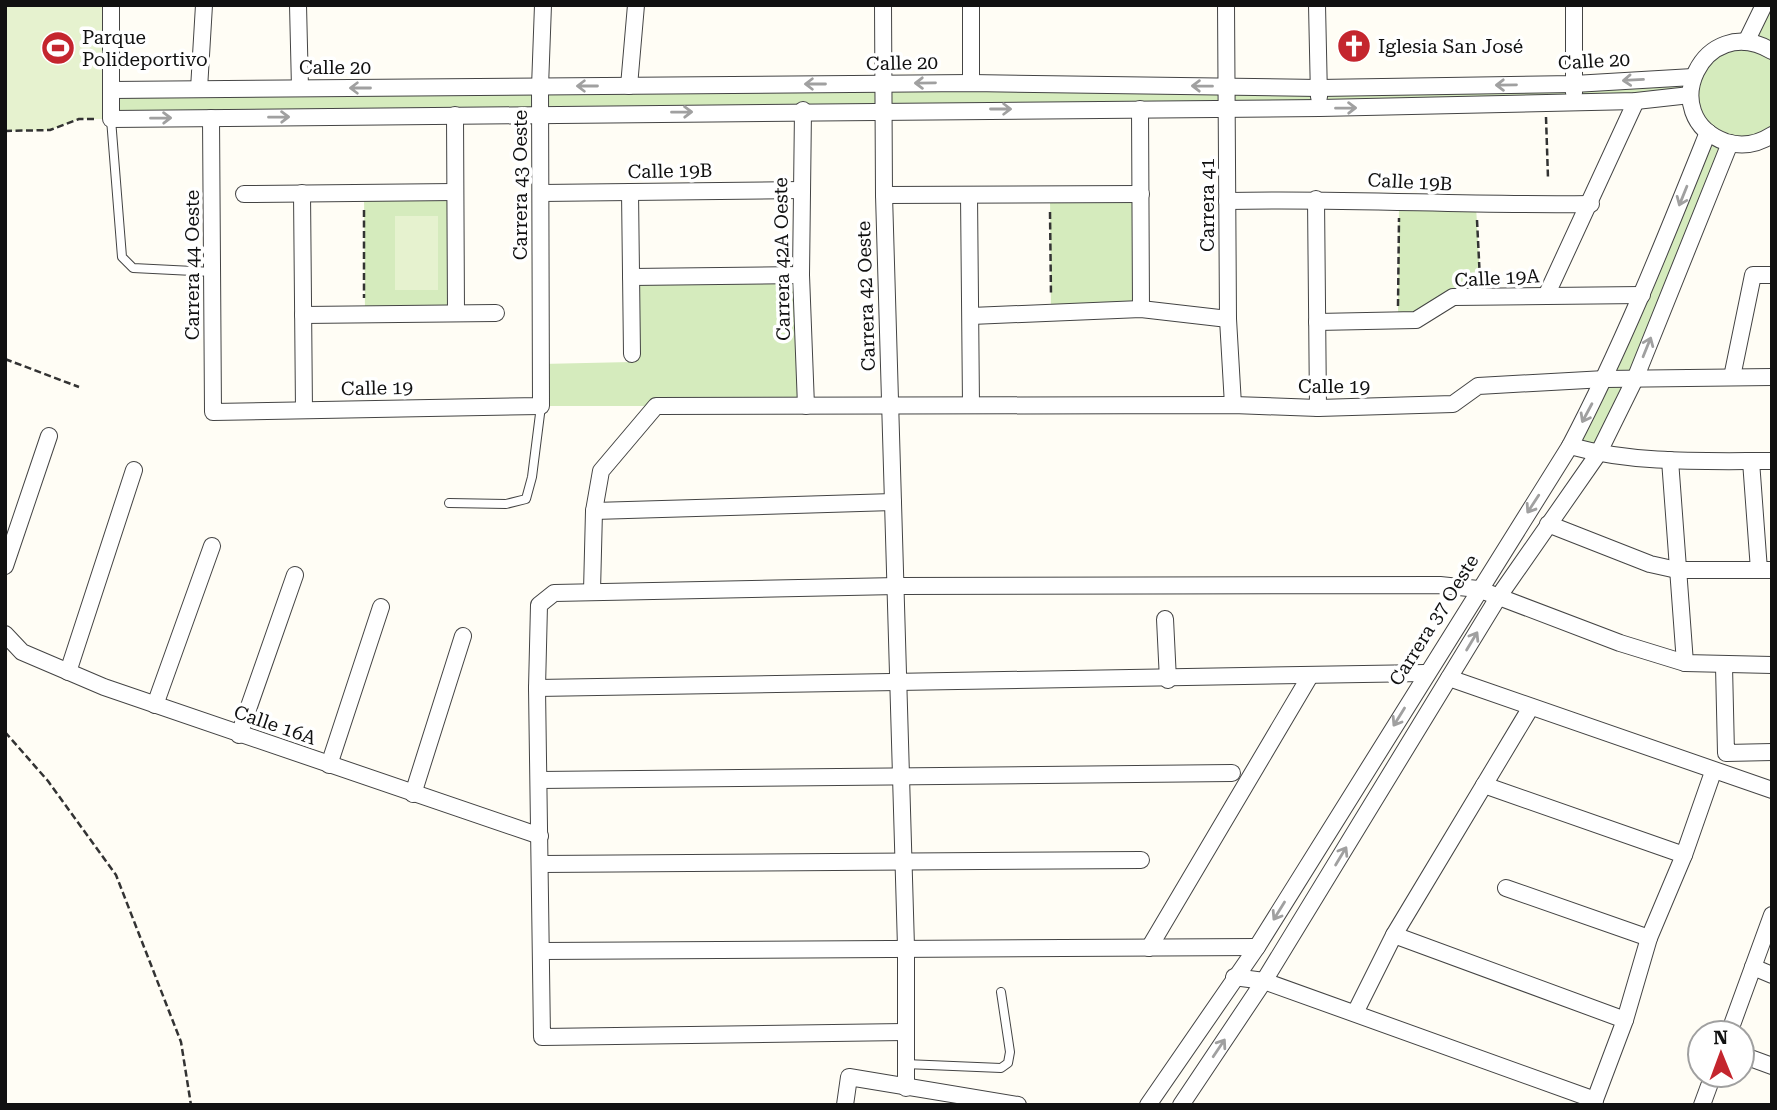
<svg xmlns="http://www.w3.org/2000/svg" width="1777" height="1110" viewBox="0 0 1777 1110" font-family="'Roboto Serif',serif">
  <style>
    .green { fill: #d5ebbd }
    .pitch { fill: #e6f2cf }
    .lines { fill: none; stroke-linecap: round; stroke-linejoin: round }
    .service-casing { stroke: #444; stroke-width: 10 }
    .minor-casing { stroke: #444; stroke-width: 18 }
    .path { stroke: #333; stroke-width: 2.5; stroke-dasharray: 7 3.5; stroke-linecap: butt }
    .service { stroke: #fff; stroke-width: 8 }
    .minor { stroke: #fff; stroke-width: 16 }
    .oneway { stroke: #a0a0a0 }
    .labels { text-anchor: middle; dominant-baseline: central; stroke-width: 7; stroke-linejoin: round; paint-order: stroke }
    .poi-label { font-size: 19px; fill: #111; stroke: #fff; text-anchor: start }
    .street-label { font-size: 19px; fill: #111; stroke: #fff }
  </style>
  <rect width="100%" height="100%" fill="#fffdf5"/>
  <g class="green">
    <polygon points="1764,5 1772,5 1772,135 1730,144 1598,454 1570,446 1708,133 1690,95 111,119 111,90 1228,87 1692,77 1701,62 1746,41"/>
    <polygon points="455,192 456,313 365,314 364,193"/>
    <polygon points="1050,194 1141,194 1141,309 1051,313"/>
    <polygon points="1399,201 1476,206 1481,297 1398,319"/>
    <polygon points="801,275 806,406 541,406 541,364 631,362 631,277"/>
  </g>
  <g class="pitch">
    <polygon points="5,5 111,5 111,119 79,119 50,130 5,131"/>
    <rect x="395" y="216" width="43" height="74"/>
  </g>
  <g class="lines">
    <g class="service-casing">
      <g id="service">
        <polyline points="111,119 122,257 133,268 213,272"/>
        <polyline points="449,503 506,504 526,499 532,477 541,406"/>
        <polyline points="905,1064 1001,1068 1008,1063 1010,1052 1001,992"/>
      </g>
    </g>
    <g class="minor-casing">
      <g id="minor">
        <polyline points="111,5 111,119 1320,108 1636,101 1690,95"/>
        <polyline points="298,5 300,88"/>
        <polyline points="883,5 884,195 906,947 906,1088"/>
        <polyline points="971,5 971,83"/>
        <polyline points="1226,5 1228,319 1233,405"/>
        <polyline points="1317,5 1319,97"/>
        <polyline points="1746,42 1764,5"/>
        <path d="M1772,51C1703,10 1654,117 1726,142C1742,147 1758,144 1772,135"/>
        <polyline points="629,86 636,5"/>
        <polyline points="199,89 204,5"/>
        <polyline points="111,90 971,83 1319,88 1574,84 1693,77"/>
        <polyline points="1574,93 1574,5"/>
        <polyline points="1140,109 1141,309"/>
        <polyline points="803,110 801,275 806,406"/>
        <polyline points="455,115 456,313"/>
        <polyline points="211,118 213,412 541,406 540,87 543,5"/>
        <polyline points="630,192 632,354"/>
        <polyline points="302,193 304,410"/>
        <polyline points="541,193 801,190"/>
        <polyline points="244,194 455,192"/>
        <polyline points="884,195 1141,194"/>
        <polyline points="969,195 971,405"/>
        <polyline points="1316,199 1318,408"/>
        <path d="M1227,201C1349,198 1469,206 1591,204"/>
        <polyline points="631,277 801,275"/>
        <polyline points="1546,296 1636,101"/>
        <polyline points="303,315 496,313"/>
        <polyline points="971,316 1141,309 1228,319"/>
        <polyline points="1317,322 1416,320 1453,297 1642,295"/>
        <polyline points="1732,377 1753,275 1772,275"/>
        <path d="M1570,446C1635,464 1704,461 1772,461"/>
        <polyline points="1670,460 1685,663"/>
        <polyline points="1751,461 1759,570"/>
        <polyline points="594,511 893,502"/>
        <polyline points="1548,524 1650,564 1677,570 1772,570"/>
        <polyline points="5,566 49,436"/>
        <polyline points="592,591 594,511 601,471 656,406 1233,405 1318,408 1453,404 1478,386 1605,379 1772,377"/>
        <polyline points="1165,619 1168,680"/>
        <polyline points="5,634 22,652 104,687 540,836"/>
        <polyline points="1724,666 1726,753 1772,752"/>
        <polyline points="68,672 134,470"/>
        <polyline points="1449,678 1772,790"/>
        <polyline points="537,688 1425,673"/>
        <polyline points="155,705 212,546"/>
        <polyline points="239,735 295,575"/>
        <polyline points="329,765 381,607"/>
        <polyline points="539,780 1232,773"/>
        <polyline points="1484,785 1684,855"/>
        <polyline points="413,794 463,636"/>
        <polyline points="541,864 1141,860"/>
        <polyline points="1506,888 1649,938"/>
        <polyline points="1394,935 1625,1020"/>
        <polyline points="1149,948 1310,676"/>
        <polyline points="542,951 1257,947"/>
        <polyline points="1753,967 1772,975"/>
        <polyline points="1234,977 1264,981 1595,1100"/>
        <polyline points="1355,1013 1394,935 1531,707"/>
        <polyline points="904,1032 542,1037 537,688 539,605 554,593 897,586 1440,585 1478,589 1620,643 1685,663 1772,665"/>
        <polyline points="1729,1033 1772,915"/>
        <polyline points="1742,1055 1772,1066"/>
        <polyline points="845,1105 849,1077 1018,1105"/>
        <path d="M1148,1105L1257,947L1570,446C1623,345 1665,239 1708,132"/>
        <polyline points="1181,1105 1264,981 1499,596 1598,454 1635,379 1730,143"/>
        <polyline points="1593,1105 1625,1020 1649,938 1684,855 1713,772"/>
        <polyline points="1702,1105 1713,1075"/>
      </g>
    </g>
    <g class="path">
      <polyline points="1546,117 1548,178"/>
      <polyline points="5,131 50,130 79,119 94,119"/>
      <polyline points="364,210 364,298"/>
      <polyline points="1050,212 1051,296"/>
      <polyline points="1477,220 1480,280"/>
      <polyline points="1398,306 1399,218"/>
      <polyline points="5,359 79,387"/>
      <polyline points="5,732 48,781 116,875 181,1042 191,1105"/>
    </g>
    <use href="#service" class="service"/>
    <use href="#minor" class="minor"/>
  </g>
  <defs><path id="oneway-shaft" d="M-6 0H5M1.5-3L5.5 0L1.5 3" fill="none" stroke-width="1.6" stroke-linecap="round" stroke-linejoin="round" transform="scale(1.75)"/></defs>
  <g class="oneway">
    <use href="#oneway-shaft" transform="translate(1633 80) rotate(177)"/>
    <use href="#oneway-shaft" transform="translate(925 83) rotate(179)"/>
    <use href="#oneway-shaft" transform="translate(815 84) rotate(180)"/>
    <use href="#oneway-shaft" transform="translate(1506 85) rotate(179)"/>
    <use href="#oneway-shaft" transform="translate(587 86) rotate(180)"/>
    <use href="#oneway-shaft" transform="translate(1202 86) rotate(-179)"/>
    <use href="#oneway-shaft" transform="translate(360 88) rotate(180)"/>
    <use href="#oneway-shaft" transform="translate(1346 108) rotate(-1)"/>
    <use href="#oneway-shaft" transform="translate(1001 109)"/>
    <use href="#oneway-shaft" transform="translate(682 112) rotate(-1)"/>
    <use href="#oneway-shaft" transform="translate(279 117) rotate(-1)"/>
    <use href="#oneway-shaft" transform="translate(161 118) rotate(-1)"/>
    <use href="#oneway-shaft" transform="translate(1683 196) rotate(112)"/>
    <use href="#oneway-shaft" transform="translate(1647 347) rotate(-68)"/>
    <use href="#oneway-shaft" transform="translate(1587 413) rotate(118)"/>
    <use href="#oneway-shaft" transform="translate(1533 504) rotate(123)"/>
    <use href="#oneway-shaft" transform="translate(1472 641) rotate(-59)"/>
    <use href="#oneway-shaft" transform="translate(1399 717) rotate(122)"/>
    <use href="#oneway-shaft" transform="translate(1341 856) rotate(-59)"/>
    <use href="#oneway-shaft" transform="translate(1279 911) rotate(122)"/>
    <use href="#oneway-shaft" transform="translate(1219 1048) rotate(-56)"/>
  </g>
  <defs>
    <g id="church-disc" transform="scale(1.75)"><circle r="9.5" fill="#c4262e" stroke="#fff"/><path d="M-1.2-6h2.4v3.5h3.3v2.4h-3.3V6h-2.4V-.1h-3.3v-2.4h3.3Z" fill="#fff"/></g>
    <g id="stadium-disc" transform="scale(1.75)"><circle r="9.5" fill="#c4262e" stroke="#fff"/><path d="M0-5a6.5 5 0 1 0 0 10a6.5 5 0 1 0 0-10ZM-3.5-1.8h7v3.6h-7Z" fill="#fff"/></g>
  </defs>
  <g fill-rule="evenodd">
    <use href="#church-disc" x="1354" y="46"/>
    <use href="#stadium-disc" x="58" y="48"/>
  </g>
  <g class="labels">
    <g class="poi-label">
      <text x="82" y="37">Parque<tspan x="82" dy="22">Polideportivo</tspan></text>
      <text x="1378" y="46">Iglesia San José</text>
    </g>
    <g class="street-label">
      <text transform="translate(1594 61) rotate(-3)">Calle 20</text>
      <text transform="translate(902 63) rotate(-1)">Calle 20</text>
      <text x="335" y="67">Calle 20</text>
      <text transform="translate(670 171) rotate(-1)">Calle 19B</text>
      <text transform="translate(1410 182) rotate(3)">Calle 19B</text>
      <text transform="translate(520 185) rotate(-90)">Carrera 43 Oeste</text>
      <text transform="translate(1207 205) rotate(-90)">Carrera 41</text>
      <text transform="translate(782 259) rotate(-91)">Carrera 42A Oeste</text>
      <text transform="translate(192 265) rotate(-90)">Carrera 44 Oeste</text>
      <text transform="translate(1497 278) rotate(-3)">Calle 19A</text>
      <text transform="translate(866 296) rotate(-92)">Carrera 42 Oeste</text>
      <text x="1334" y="386">Calle 19</text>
      <text transform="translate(377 388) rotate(-1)">Calle 19</text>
      <text transform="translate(1434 620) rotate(-58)">Carrera 37 Oeste</text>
      <text transform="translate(275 725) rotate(19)">Calle 16A</text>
    </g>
  </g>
  <rect width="1777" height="1110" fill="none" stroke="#111111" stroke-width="14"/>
  <g transform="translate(1721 1054) rotate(359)"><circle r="33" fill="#ffffff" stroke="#a0a0a0" stroke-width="2"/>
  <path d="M0-5L12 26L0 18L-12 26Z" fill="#c4262e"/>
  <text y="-10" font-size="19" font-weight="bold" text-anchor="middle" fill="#111111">N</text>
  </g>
</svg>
